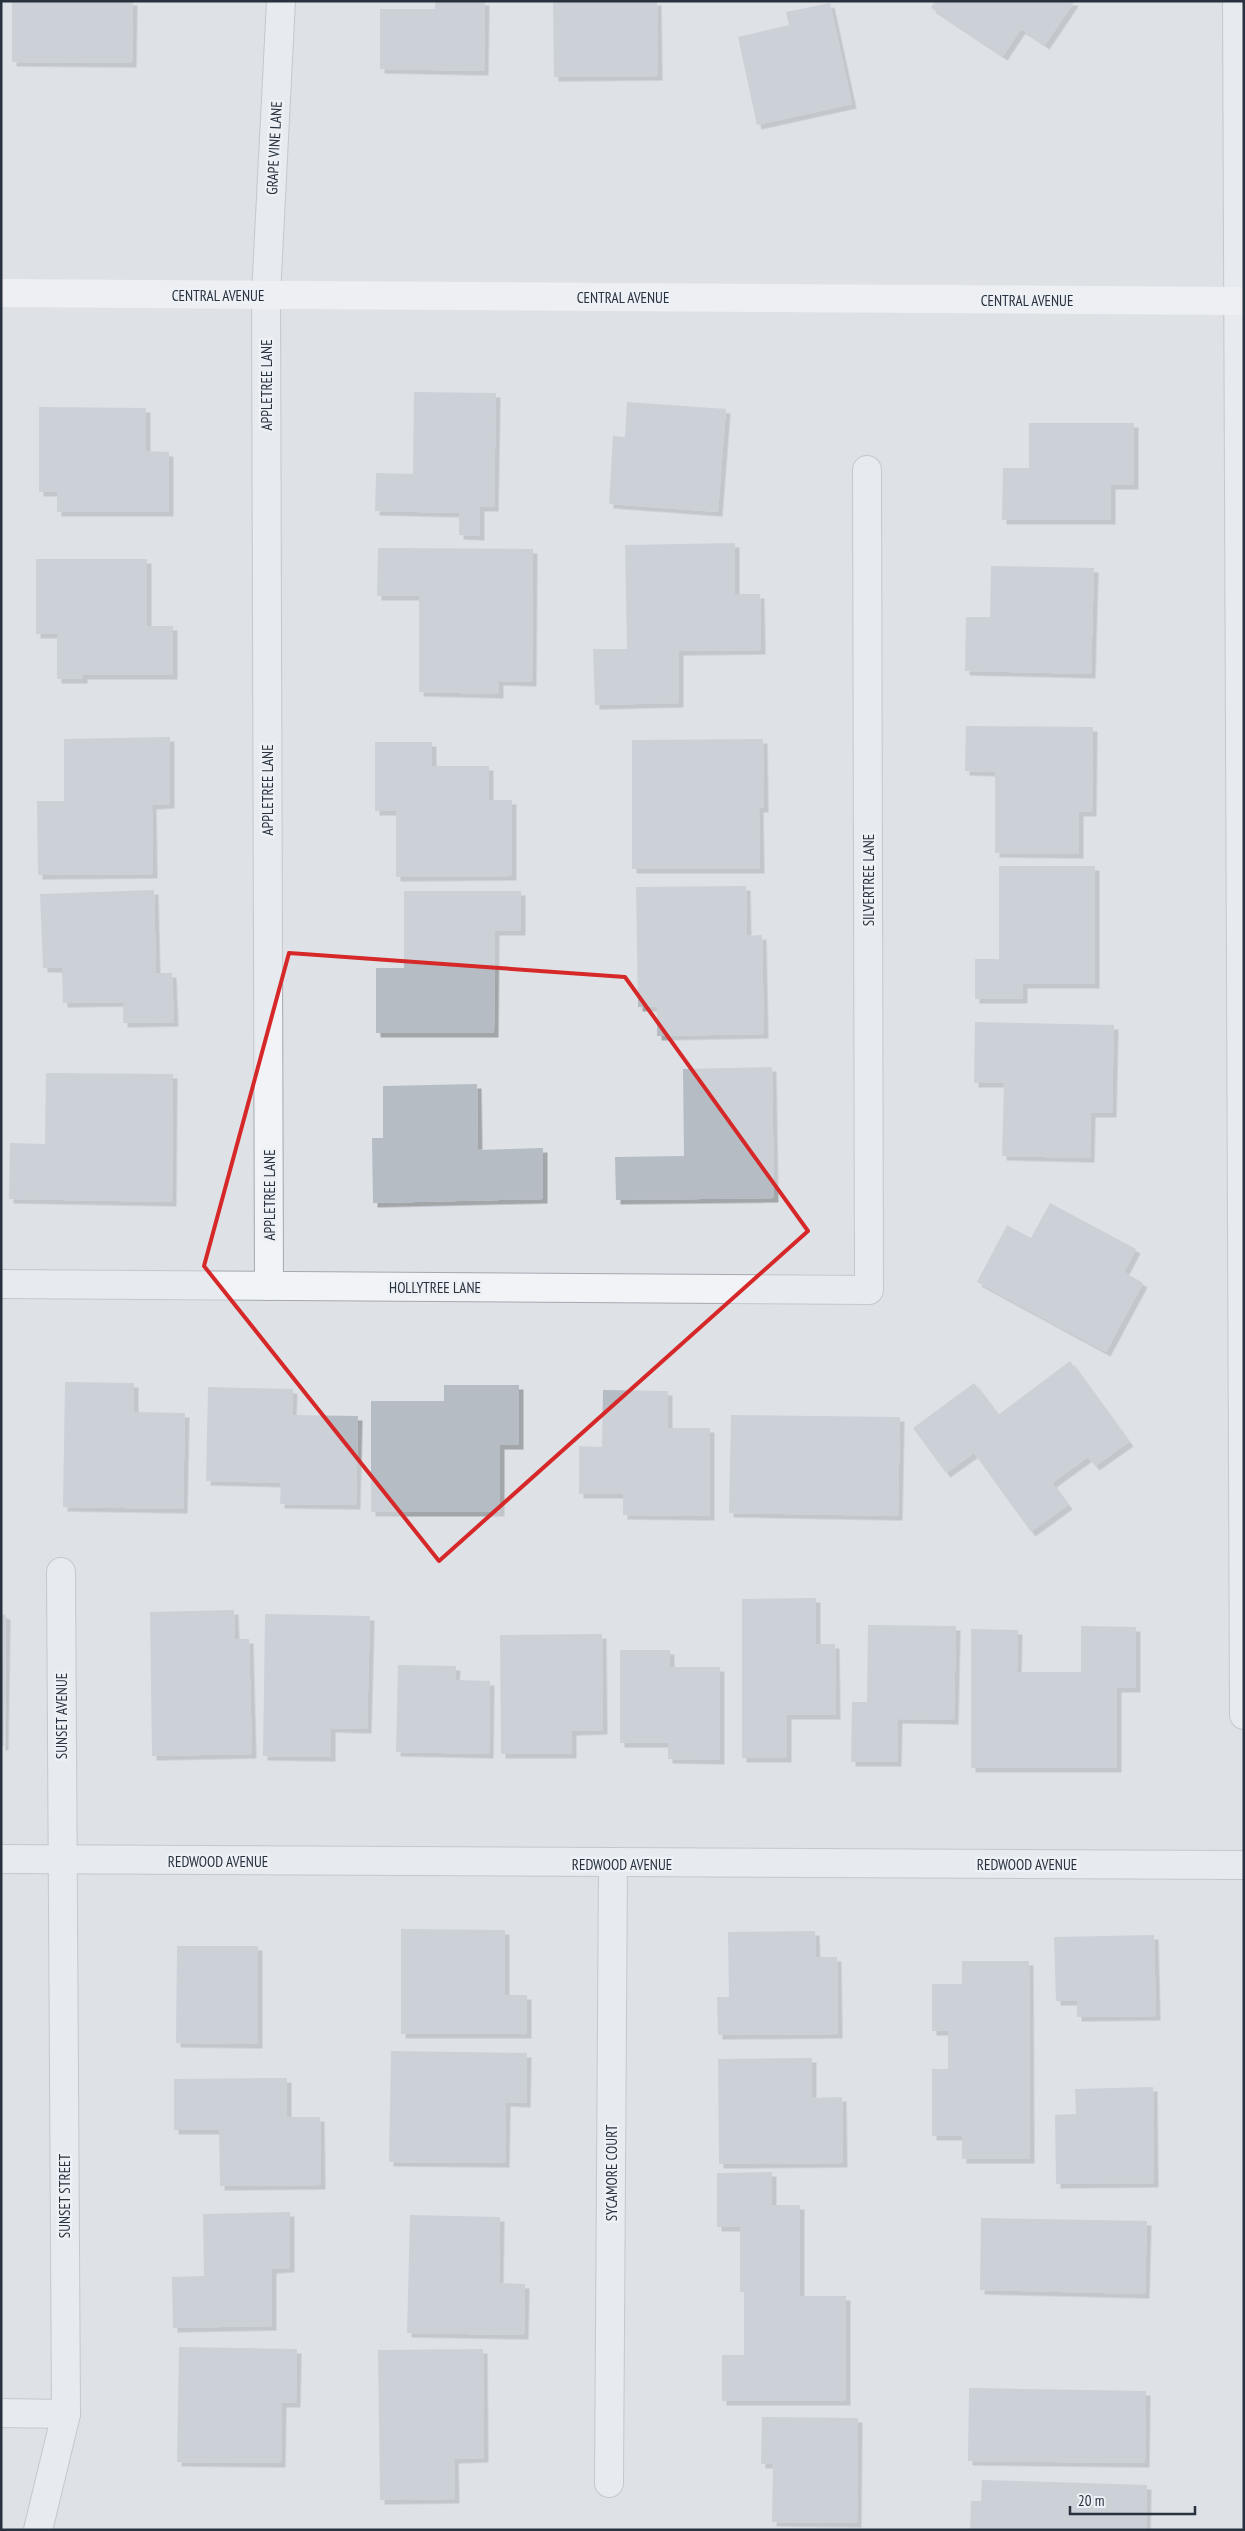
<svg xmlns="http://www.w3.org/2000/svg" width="1245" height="2531" viewBox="0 0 1245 2531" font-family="'PT Sans Narrow',sans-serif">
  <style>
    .building { fill: #b5bcc4; filter: url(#shadow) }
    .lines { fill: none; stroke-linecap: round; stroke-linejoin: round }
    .minor-casing { stroke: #a4a9b1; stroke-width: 30 }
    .tertiary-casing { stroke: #a4a9b1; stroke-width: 30 }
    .minor { stroke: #f1f3f6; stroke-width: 28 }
    .tertiary { stroke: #f1f3f6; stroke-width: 28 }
    .secondary { stroke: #fff; stroke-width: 28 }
    .marked { fill: none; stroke: #d62828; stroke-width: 4; stroke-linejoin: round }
    .labels { text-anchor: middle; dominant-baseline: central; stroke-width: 5; stroke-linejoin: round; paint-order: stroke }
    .street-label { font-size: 15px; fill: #28313e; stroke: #edf1f5 }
  </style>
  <defs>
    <filter id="shadow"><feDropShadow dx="4.5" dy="4.5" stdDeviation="0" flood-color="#0004"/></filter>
  </defs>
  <rect width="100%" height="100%" fill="#dee2e7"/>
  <g class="building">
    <polygon points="12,1 133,1 132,63 12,62"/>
    <polygon points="435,1 485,1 484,71 380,69 380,9 435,9"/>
    <polygon points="553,1 657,1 658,76 554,77"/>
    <polygon points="935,1 1073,1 1074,2 1045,45 1021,29 1003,56 931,8"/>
    <polygon points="830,3 852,104 757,125 738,37 789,25 786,12"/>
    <polygon points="414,392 496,393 494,507 480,507 480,536 459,535 459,513 375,511 376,473 413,474"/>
    <polygon points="627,402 726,409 718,512 609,504 613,436 625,437"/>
    <polygon points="39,407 146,408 146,451 169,452 169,512 57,512 57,492 39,492"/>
    <polygon points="1029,423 1134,423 1134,485 1111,485 1111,520 1002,520 1003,468 1029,468"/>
    <polygon points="735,543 735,594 760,594 761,650 679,651 679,703 595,705 593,649 627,649 625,545"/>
    <polygon points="378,548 533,549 532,682 499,681 499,694 419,692 419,596 377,596"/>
    <polygon points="36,559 147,559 147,626 173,626 173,675 83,675 83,679 57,679 57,634 36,634"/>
    <polygon points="991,566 1094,568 1091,674 965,671 966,617 990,617"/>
    <polygon points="966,726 1093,727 1092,812 1079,812 1079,854 995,853 995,772 965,771"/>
    <polygon points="170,737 170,804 152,805 153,874 38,875 37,801 64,801 64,739"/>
    <polygon points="763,739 764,808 759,808 760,869 632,869 632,740"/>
    <polygon points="375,742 432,742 432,766 489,766 489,800 512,800 512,876 396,877 396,811 375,811"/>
    <polygon points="999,866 1095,866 1095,984 1023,984 1023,999 975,999 975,959 999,959"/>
    <polygon points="746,886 747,936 762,935 764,1034 657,1036 657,1007 638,1007 636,887"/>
    <polygon points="154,890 156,973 172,973 174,1022 123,1023 123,1002 63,1003 62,968 43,968 40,894"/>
    <polygon points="404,891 521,891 521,931 495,931 494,1033 376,1033 376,968 404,968"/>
    <polygon points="975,1022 1114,1025 1112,1113 1091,1113 1090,1158 1002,1156 1004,1083 974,1083"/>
    <polygon points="772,1067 774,1198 616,1200 615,1157 684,1156 683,1069"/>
    <polygon points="46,1073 173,1074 172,1202 9,1199 10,1143 45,1144"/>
    <polygon points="477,1084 478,1150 543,1148 543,1199 373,1203 372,1138 383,1138 383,1086"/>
    <polygon points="1050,1203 1136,1249 1124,1272 1143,1283 1106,1352 977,1282 1007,1225 1031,1238"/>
    <polygon points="1070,1361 1129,1442 1095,1466 1088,1457 1052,1483 1068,1505 1031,1532 974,1453 946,1473 913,1428 974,1383 998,1415"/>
    <polygon points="65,1382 134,1383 134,1412 185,1413 183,1509 63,1507"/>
    <polygon points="444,1385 519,1385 519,1445 500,1445 500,1512 371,1512 371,1401 444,1401"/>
    <polygon points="208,1387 293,1389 292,1415 358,1416 356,1505 280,1504 281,1483 206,1481"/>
    <polygon points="603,1390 668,1391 668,1428 710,1428 710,1516 623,1515 623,1494 579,1494 579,1446 602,1447"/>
    <polygon points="731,1415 900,1417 898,1516 729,1513"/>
    <polygon points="816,1598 816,1644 835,1644 836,1715 787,1715 787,1758 742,1758 742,1599"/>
    <polygon points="234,1610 235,1639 249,1639 252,1754 152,1756 150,1612"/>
    <polygon points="1,1614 6,1615 4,1746 1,1746"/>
    <polygon points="265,1614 370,1616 367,1729 331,1728 331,1757 263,1756"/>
    <polygon points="868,1625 956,1626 954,1720 898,1719 897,1762 851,1762 852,1702 867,1702"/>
    <polygon points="1081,1626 1136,1627 1136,1688 1117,1688 1117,1768 971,1768 971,1629 1018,1630 1017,1672 1081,1672"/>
    <polygon points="602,1634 603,1730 572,1731 572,1754 501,1754 500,1635"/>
    <polygon points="620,1650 670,1650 670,1667 720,1667 720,1760 668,1759 668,1743 620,1743"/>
    <polygon points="398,1665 456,1666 455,1680 490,1681 489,1754 396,1752"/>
    <polygon points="401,1929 505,1930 505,1995 527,1995 527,2034 401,2034"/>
    <polygon points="815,1931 816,1957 837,1957 838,2034 718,2035 717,1997 729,1997 728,1932"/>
    <polygon points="1154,1935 1156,2016 1077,2017 1077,2001 1056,2001 1054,1937"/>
    <polygon points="177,1946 258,1946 258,2044 176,2043"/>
    <polygon points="962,1961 1029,1961 1030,2159 962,2159 962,2136 932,2136 932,2069 948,2069 948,2031 932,2031 932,1984 962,1984"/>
    <polygon points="391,2051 527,2053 526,2103 506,2102 505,2163 389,2162"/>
    <polygon points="812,2058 812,2098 842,2097 843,2163 719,2164 718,2059"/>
    <polygon points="287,2078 287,2117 320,2117 321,2185 220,2186 219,2130 174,2130 174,2079"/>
    <polygon points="1153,2087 1154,2183 1056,2184 1055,2115 1076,2114 1075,2089"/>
    <polygon points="772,2172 772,2205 800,2205 800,2296 846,2296 846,2401 722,2401 722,2355 744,2355 744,2292 740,2292 740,2227 717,2227 717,2173"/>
    <polygon points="290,2212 290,2268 272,2269 272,2326 173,2328 172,2277 204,2276 203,2214"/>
    <polygon points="410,2215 500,2217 499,2283 525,2284 524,2335 407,2333"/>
    <polygon points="981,2218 1147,2221 1145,2294 980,2290"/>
    <polygon points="179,2347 297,2349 296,2403 282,2403 281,2463 177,2462"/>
    <polygon points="483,2349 484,2458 454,2459 455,2499 380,2500 378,2350"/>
    <polygon points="969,2388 1146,2391 1145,2463 968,2461"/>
    <polygon points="762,2417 858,2418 857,2523 772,2522 773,2464 761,2464"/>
    <polygon points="982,2480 1147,2485 1146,2530 970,2530 971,2501 981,2501"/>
  </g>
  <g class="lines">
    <g class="minor-casing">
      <g id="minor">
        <polyline points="1,1284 869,1290 867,470"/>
        <polyline points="269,1286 266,295 281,1"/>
        <polyline points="1,1859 1244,1865"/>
        <polyline points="1,2413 66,2414"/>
        <polyline points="609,2483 613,1864"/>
        <polyline points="38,2530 66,2414 61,1572"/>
      </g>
    </g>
    <g class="tertiary-casing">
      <polyline id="tertiary" points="1237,1 1244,1715"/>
    </g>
    <use href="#minor" class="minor"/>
    <use href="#tertiary" class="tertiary"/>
    <polyline class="secondary" points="1,293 1244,301"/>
  </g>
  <path d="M0 0H1245V2531H0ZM289,953L625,977L808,1231L439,1561L204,1266Z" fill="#dee2e7" fill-opacity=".55" fill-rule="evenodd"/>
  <path class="marked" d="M289,953L625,977L808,1231L439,1561L204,1266Z"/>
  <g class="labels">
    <g class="street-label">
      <text transform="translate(274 148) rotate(-87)">GRAPE VINE LANE</text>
      <text x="218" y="295">CENTRAL AVENUE</text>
      <text x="623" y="297">CENTRAL AVENUE</text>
      <text x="1027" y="300">CENTRAL AVENUE</text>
      <text transform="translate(266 385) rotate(-90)">APPLETREE LANE</text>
      <text transform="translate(267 790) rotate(-90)">APPLETREE LANE</text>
      <text transform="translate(868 880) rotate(-90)">SILVERTREE LANE</text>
      <text transform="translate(269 1195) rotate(-90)">APPLETREE LANE</text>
      <text x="435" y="1287">HOLLYTREE LANE</text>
      <text transform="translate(61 1716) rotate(-90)">SUNSET AVENUE</text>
      <text x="218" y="1861">REDWOOD AVENUE</text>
      <text x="622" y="1864">REDWOOD AVENUE</text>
      <text x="1027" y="1864">REDWOOD AVENUE</text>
      <text transform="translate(611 2173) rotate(-90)">SYCAMORE COURT</text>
      <text transform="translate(64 2196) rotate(-90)">SUNSET STREET</text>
    </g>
  </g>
  <rect width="1245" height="2531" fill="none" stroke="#28313e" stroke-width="5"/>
  <path d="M1070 2506v8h125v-8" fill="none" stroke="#28313e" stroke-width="2.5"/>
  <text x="1078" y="2506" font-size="15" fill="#28313e" stroke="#edf1f5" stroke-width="4" paint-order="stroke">20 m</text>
</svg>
